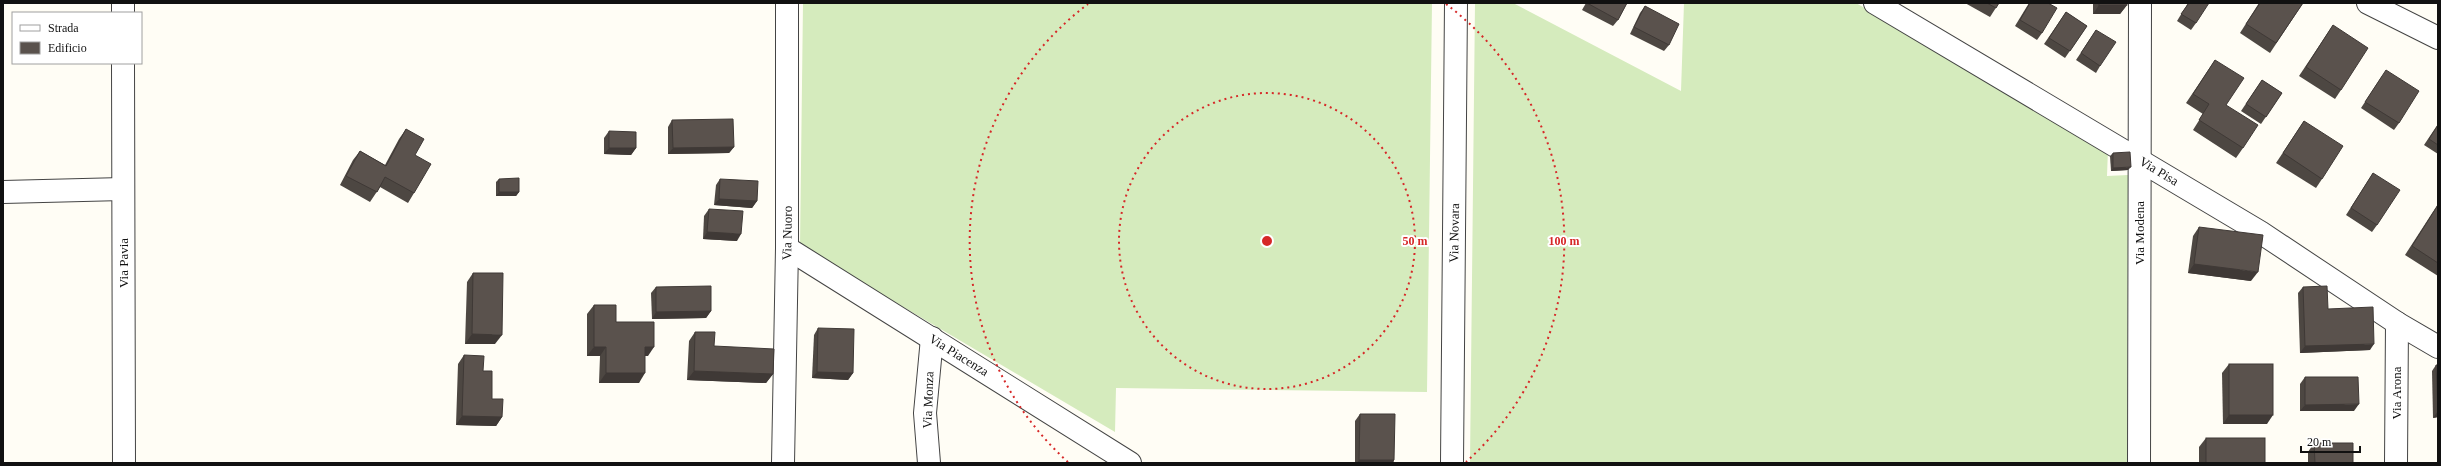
<svg xmlns="http://www.w3.org/2000/svg" width="2441" height="466" viewBox="0 0 2441 466" font-family="Georgia,serif">
  <style>
    .grass { fill: #d5ebbd }
    .lines { fill: none; stroke-linecap: round; stroke-linejoin: round }
    .minor-casing { stroke: #444; stroke-width: 24 }
    .minor { stroke: #fff; stroke-width: 22 }
    .wall { fill: #4d4742 }
    .shaded-wall { fill: #3f3936 }
    .building { fill: #5a524d; stroke: #3f3936 }
    .ring { fill: none; stroke: #d62828; stroke-width: 2; stroke-dasharray: 2 4 }
    .labels { text-anchor: middle; dominant-baseline: central; stroke-width: 4; stroke-linejoin: round; paint-order: stroke }
    .street-label { font-size: 13px; fill: #111; stroke: #fff }
    .centre { fill: #d62828; stroke: #fff; stroke-width: 2 }
    .ring-label { font-size: 12px; text-anchor: middle; font-weight: bold; fill: #d62828; stroke: #fff; stroke-width: 4; stroke-linejoin: round; paint-order: stroke }
  </style>
  <rect width="100%" height="100%" fill="#fffdf5"/>
  <g class="grass">
    <polygon points="803,3 1432,3 1427,392 1116,388 1115,432 800,246"/>
    <polygon points="1475,3 1513,3 1681,91 1684,3 1856,3 2108,149 2107,176 2128,175 2127,463 1470,463"/>
  </g>
  <g class="lines">
    <g class="minor-casing">
      <g id="minor">
        <polyline points="1875,3 2260,232 2397,323 2438,347"/>
        <polyline points="2368,3 2438,38"/>
        <polyline points="123,13 123,3"/>
        <polyline points="123,63 124,463"/>
        <polyline points="3,192 123,189"/>
        <polyline points="787,248 1130,463"/>
        <polyline points="783,463 787,248 787,3"/>
        <polyline points="929,463 925,413 932,338"/>
        <polyline points="1452,463 1456,3"/>
        <polyline points="2139,463 2140,3"/>
        <polyline points="2396,463 2397,323"/>
      </g>
    </g>
    <use href="#minor" class="minor"/>
  </g>
  <g class="wall">
    <polygon points="1586,3 1627,3 1618,20 1613,26 1582,10"/>
    <polygon points="1965,3 1999,3 1990,17"/>
    <polygon points="2029,3 2048,3 2042,33 2037,40 2015,26"/>
    <polygon points="2093,3 2127,3 2127,5 2120,14 2093,14"/>
    <polygon points="2188,3 2196,23 2191,30 2177,21"/>
    <polygon points="2259,3 2303,3 2270,53 2240,33"/>
    <polygon points="1645,6 1669,45 1664,51 1630,34 1640,13"/>
    <polygon points="2066,12 2087,26 2065,58 2044,44"/>
    <polygon points="2333,25 2341,90 2335,99 2299,76"/>
    <polygon points="2096,30 2100,66 2096,73 2076,60"/>
    <polygon points="2215,60 2226,105 2243,148 2236,158 2193,130 2203,114 2186,103"/>
    <polygon points="2382,76 2399,123 2394,130 2361,108"/>
    <polygon points="2262,80 2282,93 2261,124 2241,111"/>
    <polygon points="672,120 734,147 729,153 668,154 668,127"/>
    <polygon points="2304,121 2322,179 2316,188 2276,163"/>
    <polygon points="2438,124 2438,154 2424,145"/>
    <polygon points="406,129 415,155 414,193 408,203 380,187 370,202 340,185 353,160 360,151 385,165 399,139"/>
    <polygon points="609,131 636,148 631,155 604,154 604,138"/>
    <polygon points="2113,153 2128,170 2111,171 2110,156"/>
    <polygon points="2373,173 2377,225 2372,232 2346,215"/>
    <polygon points="499,179 519,192 516,196 496,196 496,182"/>
    <polygon points="720,179 757,201 752,208 714,205 716,185"/>
    <polygon points="2438,204 2438,276 2405,255"/>
    <polygon points="709,209 737,241 703,239 704,216"/>
    <polygon points="2199,227 2251,281 2188,273 2193,236"/>
    <polygon points="473,273 495,344 465,344 467,282"/>
    <polygon points="656,287 711,311 706,318 652,319 651,293"/>
    <polygon points="2303,287 2328,309 2370,350 2300,353 2298,293"/>
    <polygon points="594,305 648,356 645,356 639,383 599,383 600,356 587,356 587,314"/>
    <polygon points="818,328 853,373 848,380 812,378 814,335"/>
    <polygon points="695,332 714,346 773,374 766,383 687,380 689,341"/>
    <polygon points="464,355 483,371 492,399 502,417 496,426 456,425 458,364"/>
    <polygon points="2229,364 2267,424 2223,424 2222,373"/>
    <polygon points="2436,365 2438,365 2438,417 2433,418 2432,371"/>
    <polygon points="2305,377 2354,411 2300,411 2300,384"/>
    <polygon points="1360,414 1394,460 1393,463 1355,463 1355,421"/>
    <polygon points="2206,438 2265,463 2199,463 2199,447"/>
    <polygon points="2314,443 2353,463 2308,463 2308,452"/>
  </g>
  <g class="shaded-wall">
    <polygon points="2099,5 2127,5 2120,14 2093,14"/>
    <polygon points="734,147 729,153 668,154 673,148"/>
    <polygon points="609,148 636,148 631,155 604,154"/>
    <polygon points="2131,167 2128,170 2111,171 2113,168"/>
    <polygon points="499,192 519,192 516,196 496,196"/>
    <polygon points="719,199 757,201 752,208 714,205"/>
    <polygon points="707,232 741,234 737,241 703,239"/>
    <polygon points="2194,264 2258,272 2251,281 2188,273"/>
    <polygon points="711,311 706,318 652,319 656,312"/>
    <polygon points="472,334 502,335 495,344 465,344"/>
    <polygon points="2374,344 2370,350 2300,353 2305,346"/>
    <polygon points="594,347 606,347 600,356 587,356"/>
    <polygon points="645,347 654,347 648,356 639,356"/>
    <polygon points="694,371 773,374 766,383 687,380"/>
    <polygon points="817,372 853,373 848,380 812,378"/>
    <polygon points="606,373 645,373 639,383 599,383"/>
    <polygon points="2359,404 2354,411 2300,411 2305,405"/>
    <polygon points="2438,411 2438,417 2433,418"/>
    <polygon points="2229,415 2273,415 2267,424 2223,424"/>
    <polygon points="462,416 502,417 496,426 456,425"/>
    <polygon points="1359,460 1394,460 1393,463 1357,463"/>
  </g>
  <g class="building">
    <polygon points="1587,3 1627,3 1618,20"/>
    <polygon points="1987,3 1999,3 1996,8"/>
    <polygon points="2030,3 2048,3 2057,8 2042,33 2020,20"/>
    <rect x="2099" y="3" width="28" height="2"/>
    <polygon points="2189,3 2209,3 2196,23 2181,14"/>
    <polygon points="2260,3 2303,3 2276,43 2246,24"/>
    <polygon points="1645,6 1679,24 1669,45 1634,27"/>
    <polygon points="2066,12 2087,26 2070,51 2049,38"/>
    <polygon points="2333,25 2368,48 2341,90 2306,67"/>
    <polygon points="2096,30 2116,42 2100,66 2081,53"/>
    <polygon points="2215,60 2244,78 2226,105 2258,125 2243,148 2199,120 2209,104 2193,94"/>
    <polygon points="2386,70 2419,91 2399,123 2365,102"/>
    <polygon points="2262,80 2282,93 2266,117 2246,104"/>
    <polygon points="733,119 734,147 673,148 672,120"/>
    <polygon points="2304,121 2343,146 2322,179 2283,153"/>
    <polygon points="2438,125 2438,145 2429,139"/>
    <polygon points="406,129 424,139 415,155 431,164 414,193 385,177 377,192 346,176 360,151 386,166"/>
    <polygon points="609,131 636,132 636,148 609,148"/>
    <polygon points="2130,152 2131,167 2113,168 2113,153"/>
    <polygon points="2373,173 2400,190 2377,225 2351,208"/>
    <polygon points="519,178 519,192 499,192 499,179"/>
    <polygon points="720,179 758,181 757,201 719,199"/>
    <polygon points="2438,205 2438,263 2412,246"/>
    <polygon points="709,209 743,211 741,234 707,232"/>
    <polygon points="2199,227 2263,235 2258,272 2194,264"/>
    <polygon points="473,273 503,273 502,335 472,334"/>
    <polygon points="711,286 711,311 656,312 656,287"/>
    <polygon points="2327,286 2328,309 2373,307 2374,344 2305,346 2303,287"/>
    <polygon points="594,305 616,305 616,322 654,322 654,347 645,347 645,373 606,373 606,347 594,347"/>
    <polygon points="818,328 854,329 853,373 817,372"/>
    <polygon points="695,332 715,332 714,346 774,349 773,374 694,371"/>
    <polygon points="464,355 484,356 483,371 492,371 492,399 503,399 502,417 462,416"/>
    <rect x="2229" y="364" width="44" height="51"/>
    <polygon points="2436,365 2438,365 2438,411"/>
    <polygon points="2305,377 2358,377 2359,404 2305,405"/>
    <polygon points="1360,414 1395,414 1394,460 1359,460"/>
    <rect x="2206" y="438" width="59" height="25"/>
    <polygon points="2314,443 2353,443 2353,463 2315,463"/>
  </g>
  <g class="ring">
    <circle cx="1267" cy="241" r="148"/>
    <path d="M1068 462A297 297 0 0 1 1088 4M1446 4A297 297 0 0 1 1466 462"/>
  </g>
  <g class="labels">
    <g class="street-label">
      <text transform="translate(2159 171) rotate(31)">Via Pisa</text>
      <text transform="translate(787 233) rotate(-89)">Via Nuoro</text>
      <text transform="translate(1454 233) rotate(-89)">Via Novara</text>
      <text transform="translate(2139 233) rotate(-90)">Via Modena</text>
      <text transform="translate(123 263) rotate(-90)">Via Pavia</text>
      <text transform="translate(959 355) rotate(32)">Via Piacenza</text>
      <text transform="translate(2396 393) rotate(-90)">Via Arona</text>
      <text transform="translate(928 400) rotate(-88)">Via Monza</text>
    </g>
  </g>
  <circle cx="1267" cy="241" r="6" class="centre"/>
  <g class="ring-label">
    <text x="1415" y="245">50 m</text>
    <text x="1564" y="245">100 m</text>
  </g>
  <rect width="2441" height="466" fill="none" stroke="#111111" stroke-width="8"/>
  <rect x="12" y="12" width="130" height="52" fill="#ffffff" stroke="#a0a0a0"/>
  <rect x="20" y="25" width="20" height="6" fill="#ffffff" stroke="#a0a0a0"/>
  <text x="48" y="32" font-size="12" fill="#111111">Strada</text>
  <rect x="20" y="42" width="20" height="12" fill="#5a524d" stroke="#a0a0a0"/>
  <text x="48" y="52" font-size="12" fill="#111111">Edificio</text>
  <path d="M2301 446v6h59v-6" fill="none" stroke="#111111" stroke-width="2"/>
  <text x="2307" y="446" font-size="12" fill="#111111" stroke="#ffffff" stroke-width="3" paint-order="stroke">20 m</text>
</svg>
